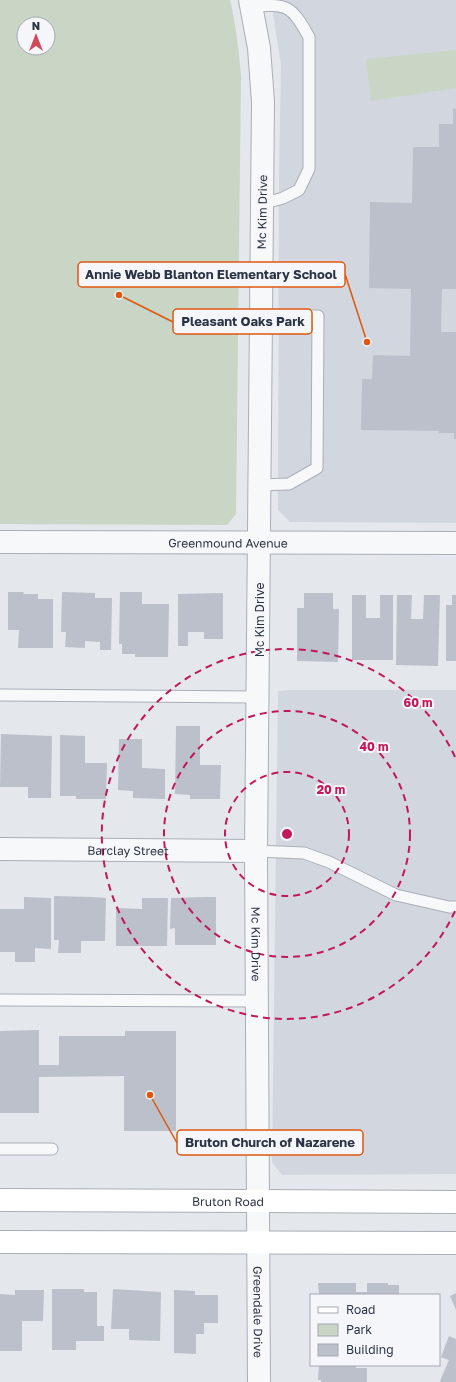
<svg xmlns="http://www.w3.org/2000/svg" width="456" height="1382" viewBox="0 0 456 1382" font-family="'Golos Text',sans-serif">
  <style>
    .built { fill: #d2d6de }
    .green { fill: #c9d6c5; fill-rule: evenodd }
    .building { fill: #bbc0ca }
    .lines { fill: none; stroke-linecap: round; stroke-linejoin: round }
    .service-casing { stroke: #a9aeb7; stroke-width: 13 }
    .minor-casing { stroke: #a9aeb7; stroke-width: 24 }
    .secondary-casing { stroke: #a9aeb7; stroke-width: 24 }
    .service { stroke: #f7f8fa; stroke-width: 11 }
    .minor { stroke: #f7f8fa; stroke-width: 22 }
    .secondary { stroke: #fff; stroke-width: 22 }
    .ring { fill: none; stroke: #c2185b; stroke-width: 2; stroke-dasharray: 7 5 }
    .labels { text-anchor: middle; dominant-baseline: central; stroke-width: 4; stroke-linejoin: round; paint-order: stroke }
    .street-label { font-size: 12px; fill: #2b3445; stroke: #f4f6f9 }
    .centre { fill: #c2185b; stroke: #f4f6f9; stroke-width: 2 }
    .ring-label { font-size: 12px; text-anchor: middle; font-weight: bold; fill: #c2185b; stroke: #f4f6f9; stroke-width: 4; stroke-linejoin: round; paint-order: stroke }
    .leader { fill: none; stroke: #df570f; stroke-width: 1.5 }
    .callout-dot { fill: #df570f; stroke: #f4f6f9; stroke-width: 1.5 }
    .callout { fill: #f4f6f9; stroke: #df570f; stroke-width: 1.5 }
    .callout-label { font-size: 13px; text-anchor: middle; font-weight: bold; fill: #2b3445 }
  </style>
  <rect width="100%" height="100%" fill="#e4e7ec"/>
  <g class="built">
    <polygon points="271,0 456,0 456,523 290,522 278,510 279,174 281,65"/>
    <polygon points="290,690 456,690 456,1174 282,1175 272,1162 278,691"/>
  </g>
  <g class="green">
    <path d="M0,0H230C236,25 239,50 241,76L236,514L227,525L0,524ZM24,24H48V48H24Z"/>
    <polygon points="456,50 456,88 371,101 366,59"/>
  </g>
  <g class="building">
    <polygon points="453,109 456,109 456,289 442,289 441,332 456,332 456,439 454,439 454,433 439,433 439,431 361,430 362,379 372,379 373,355 410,356 411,289 369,288 370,202 412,203 413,147 439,147 439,124 453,124"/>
    <polygon points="8,592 24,592 23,594 38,594 38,599 53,599 53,648 18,648 19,630 8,630"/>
    <polygon points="62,592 95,593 95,598 112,598 111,650 100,650 100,642 85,641 85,648 65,647 66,632 61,632"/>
    <polygon points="120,592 142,592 142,604 169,604 168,657 135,657 135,654 122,654 122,644 119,644"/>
    <polygon points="223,593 223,639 204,639 204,632 188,632 188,646 178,646 178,594"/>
    <polygon points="304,593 333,593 333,609 339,609 338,662 297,661 297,608 304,608"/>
    <polygon points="352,595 366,595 366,618 380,618 380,595 393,595 393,660 352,660"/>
    <polygon points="397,595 412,595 411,619 423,619 424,595 440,595 438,666 396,665"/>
    <polygon points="452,595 456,595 456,661 446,661 446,605 452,605"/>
    <polygon points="176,726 200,726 200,765 221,765 220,799 190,799 190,795 175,794"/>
    <polygon points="1,734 52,736 51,798 28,798 28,787 0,787"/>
    <polygon points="60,735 85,736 85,763 107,763 106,799 76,799 76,796 60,796"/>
    <polygon points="119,739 142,739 142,768 165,769 165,799 133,798 133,791 118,790"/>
    <polygon points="54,896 93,897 106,898 105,941 81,941 81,953 58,953 59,940 54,940"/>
    <polygon points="24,897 51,898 51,949 35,948 35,962 15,962 15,952 0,952 0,909 24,909"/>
    <polygon points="206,897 216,897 216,945 175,945 175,928 170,929 171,898"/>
    <polygon points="142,898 168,898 167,946 116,946 116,908 142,909"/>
    <polygon points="39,1030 39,1065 59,1065 59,1036 125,1036 125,1031 176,1031 176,1131 124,1131 124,1076 39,1077 39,1113 0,1113 0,1031"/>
    <polygon points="318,1283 356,1283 356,1292 367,1292 367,1283 388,1283 388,1285 399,1285 399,1295 319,1295"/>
    <polygon points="52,1289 84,1289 84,1292 97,1292 97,1326 104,1326 104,1341 76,1341 76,1350 52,1350"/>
    <polygon points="113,1289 161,1292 160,1341 129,1340 129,1329 111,1329"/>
    <polygon points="15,1290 44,1290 43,1321 22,1321 22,1351 0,1351 0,1294 15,1295"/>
    <polygon points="174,1290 195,1291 195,1295 218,1295 218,1323 204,1323 204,1334 196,1334 196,1354 174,1353"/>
    <polygon points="456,1293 456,1310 450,1296"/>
    <polygon points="449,1336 456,1339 456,1382 441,1382 440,1381 449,1360 441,1357"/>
    <polygon points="319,1365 356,1365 356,1368 367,1368 367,1382 321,1382 321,1380 318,1380"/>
  </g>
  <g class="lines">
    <g class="service-casing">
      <g id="service">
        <path d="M252,6C288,4 291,5 309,37V169L299,190L283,198L262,204"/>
        <polyline points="259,485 289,484 317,468 318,316 261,316"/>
        <polyline points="0,695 259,697"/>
        <polyline points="256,851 304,853 329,862 396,895 449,907 456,907"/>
        <polyline points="0,1000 257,1001"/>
        <polyline points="0,1149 52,1149"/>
      </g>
    </g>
    <g class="minor-casing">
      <g id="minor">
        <path id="s1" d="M250,0L259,48L263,102L256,851L259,1382"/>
        <path id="s2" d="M0,542L456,543"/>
        <path id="s3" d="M0,849L256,851"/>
      </g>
    </g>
    <g class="secondary-casing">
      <g id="secondary">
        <path id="s4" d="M0,1200L456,1202"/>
        <polyline points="0,1242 456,1243"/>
      </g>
    </g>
    <use href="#service" class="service"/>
    <use href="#minor" class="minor"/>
    <use href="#secondary" class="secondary"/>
  </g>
  <g class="ring">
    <circle cx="287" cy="834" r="62"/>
    <circle cx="287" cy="834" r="123"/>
    <path d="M455 911A185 185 0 1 1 455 757"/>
  </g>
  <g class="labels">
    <g class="street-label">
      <text transform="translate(262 212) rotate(-89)">Mc Kim Drive</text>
      <text stroke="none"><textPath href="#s2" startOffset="228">Greenmound Avenue</textPath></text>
      <text transform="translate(259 620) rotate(-90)">Mc Kim Drive</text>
      <text stroke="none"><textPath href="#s3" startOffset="128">Barclay Street</textPath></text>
      <text stroke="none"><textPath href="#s1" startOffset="945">Mc Kim Drive</textPath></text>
      <text stroke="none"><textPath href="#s4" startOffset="228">Bruton Road</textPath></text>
      <text stroke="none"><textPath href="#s1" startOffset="1313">Greendale Drive</textPath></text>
    </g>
  </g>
  <circle cx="287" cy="834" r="6" class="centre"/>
  <g class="ring-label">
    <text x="418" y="707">60 m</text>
    <text x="374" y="751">40 m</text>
    <text x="331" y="794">20 m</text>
  </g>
  <path class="leader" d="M367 342L345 274M119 295L173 322M150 1095L177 1143"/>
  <g class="callout-dot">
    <circle cx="367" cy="342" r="4"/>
    <circle cx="119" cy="295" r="4"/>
    <circle cx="150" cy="1095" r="4"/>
  </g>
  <g class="callout">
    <rect x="78" y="262" width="267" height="25" rx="4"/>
    <rect x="173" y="309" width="139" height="25" rx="4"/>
    <rect x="177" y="1130" width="186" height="25" rx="4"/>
  </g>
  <g class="callout-label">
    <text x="211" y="279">Annie Webb Blanton Elementary School</text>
    <text x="243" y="326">Pleasant Oaks Park</text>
    <text x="270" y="1147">Bruton Church of Nazarene</text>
  </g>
  <rect x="310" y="1294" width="130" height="72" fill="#f4f6f9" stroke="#a4a8b1"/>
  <rect x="318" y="1307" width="20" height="6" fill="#ffffff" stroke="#a4a8b1"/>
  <text x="346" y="1314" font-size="12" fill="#2b3445">Road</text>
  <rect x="318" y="1324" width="20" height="12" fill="#c9d6c5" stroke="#a4a8b1"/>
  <text x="346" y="1334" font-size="12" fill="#2b3445">Park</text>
  <rect x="318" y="1344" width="20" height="12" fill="#bbc0ca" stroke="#a4a8b1"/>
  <text x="346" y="1354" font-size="12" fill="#2b3445">Building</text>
  <g transform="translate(36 36)"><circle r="19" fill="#f4f6f9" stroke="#a4a8b1"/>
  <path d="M0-3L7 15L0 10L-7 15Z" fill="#d1495b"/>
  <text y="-6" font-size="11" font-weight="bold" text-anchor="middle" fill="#2b3445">N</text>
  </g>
</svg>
